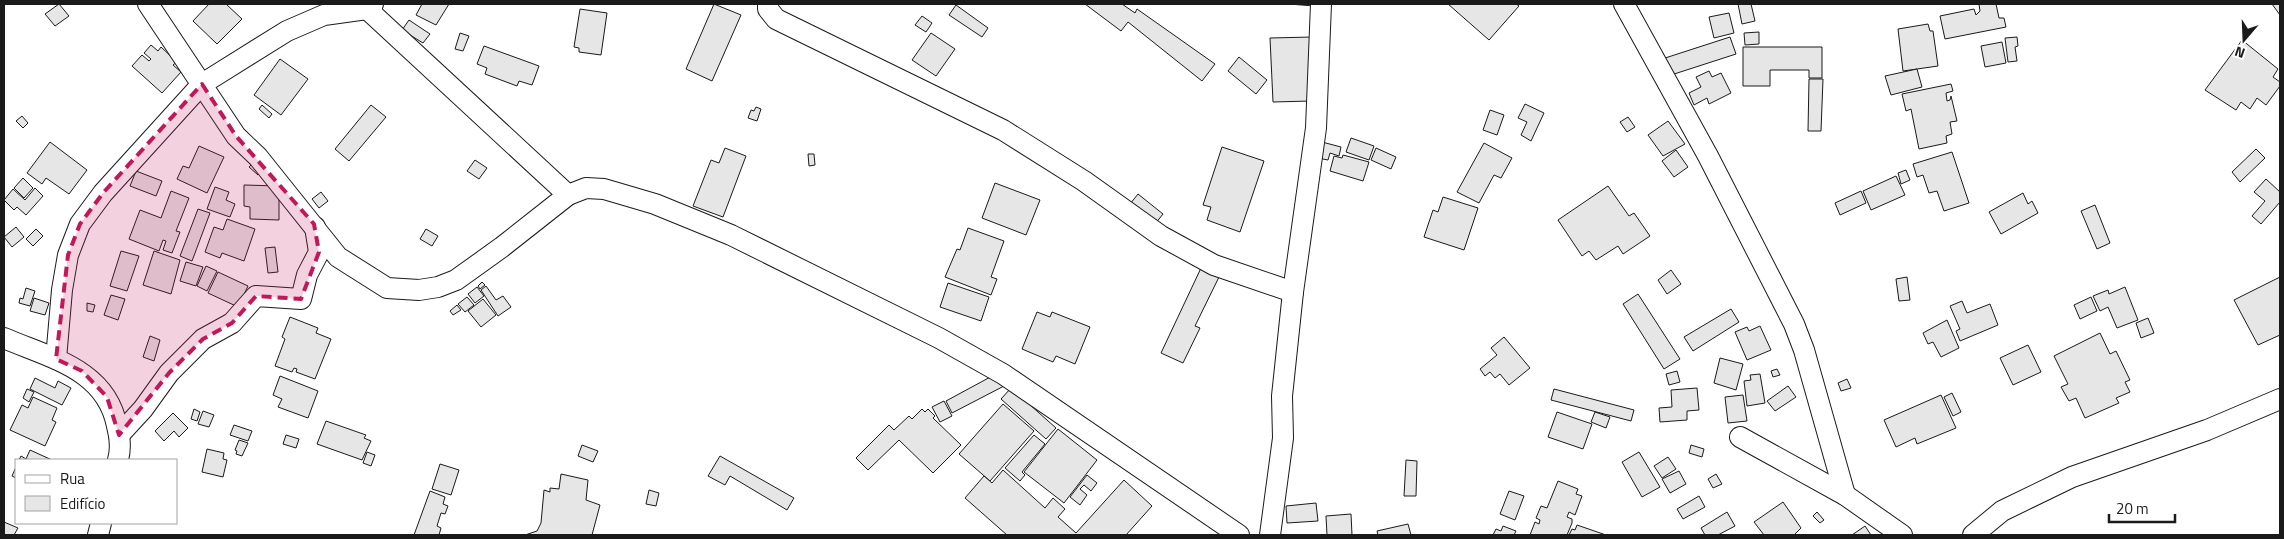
<svg xmlns="http://www.w3.org/2000/svg" width="2284" height="539" viewBox="0 0 2284 539" font-family="'Titillium Web',sans-serif">
  <style>
    .building { fill: #e6e6e6; stroke: #1a1a1a }
    .lines { fill: none; stroke-linecap: round; stroke-linejoin: round }
    .street-casing { stroke: #1a1a1a; stroke-width: 22 }
    .street { stroke: #fff; stroke-width: 20 }
    .marked { fill: #c2185b; fill-opacity: 0.2; stroke: #c2185b; stroke-width: 4; stroke-dasharray: 10 6; stroke-linejoin: round }
  </style>
  <rect width="100%" height="100%" fill="#fff"/>
  <g class="building">
    <polygon points="59,4 69,16 55,26 45,14"/>
    <polygon points="209,4 226,4 242,19 217,44 193,21"/>
    <polygon points="422,4 449,4 436,25 416,15"/>
    <polygon points="714,4 741,15 712,81 686,69"/>
    <polygon points="1085,4 1122,4 1135,13 1137,9 1215,64 1202,81 1128,22 1121,31"/>
    <polygon points="1289,4 1314,4 1314,6"/>
    <polygon points="1448,4 1516,4 1519,6 1489,40"/>
    <polygon points="1738,4 1751,4 1755,21 1742,24"/>
    <polygon points="1979,4 1996,4 1999,18 2004,18 2006,27 1945,39 1940,16 1974,9 1976,15 1980,11"/>
    <polygon points="2272,4 2280,4 2280,15"/>
    <polygon points="956,5 988,28 982,37 949,15"/>
    <polygon points="580,9 607,13 601,55 579,52 579,48 574,47"/>
    <polygon points="1729,13 1734,33 1714,38 1709,17"/>
    <polygon points="922,16 932,23 926,32 915,25"/>
    <polygon points="409,20 430,34 423,43 402,30"/>
    <polygon points="1928,24 1930,31 1933,31 1938,66 1903,71 1898,29"/>
    <polygon points="1759,32 1759,44 1745,45 1744,33"/>
    <polygon points="460,33 469,36 463,51 455,49"/>
    <polygon points="931,33 955,49 936,76 912,60"/>
    <polygon points="1312,37 1311,101 1273,102 1270,38"/>
    <polygon points="1730,37 1736,54 1668,76 1662,59"/>
    <polygon points="2017,37 2018,46 2015,47 2017,61 2008,62 2005,38"/>
    <polygon points="2242,40 2278,69 2273,77 2280,82 2280,86 2266,105 2257,98 2250,109 2241,102 2236,110 2205,90"/>
    <polygon points="2002,42 2006,63 1985,67 1981,46"/>
    <polygon points="151,45 158,51 161,47 177,62 173,65 181,72 162,93 132,66 142,55 149,61 151,59 144,53"/>
    <polygon points="484,46 539,66 532,85 519,81 517,86 485,74 487,68 477,64"/>
    <polygon points="1743,47 1822,47 1822,78 1809,78 1809,70 1770,70 1770,86 1743,86"/>
    <polygon points="1239,57 1267,80 1256,94 1228,71"/>
    <polygon points="280,59 308,79 281,115 254,95"/>
    <polygon points="1917,69 1922,87 1891,95 1885,76"/>
    <polygon points="1709,71 1712,77 1721,73 1731,93 1709,104 1707,98 1694,105 1689,93 1701,87 1696,77"/>
    <polygon points="1809,79 1823,79 1821,131 1808,131"/>
    <polygon points="1951,84 1953,91 1946,93 1947,101 1950,100 1951,96 1957,121 1950,122 1952,134 1946,136 1947,143 1919,149 1911,109 1906,111 1902,94"/>
    <polygon points="1525,104 1544,113 1531,141 1521,135 1527,122 1518,118"/>
    <polygon points="262,105 272,114 269,118 259,109"/>
    <polygon points="371,105 386,117 349,161 335,149"/>
    <polygon points="756,107 761,109 757,121 748,118 751,110 754,111"/>
    <polygon points="1490,110 1504,115 1497,135 1483,130"/>
    <polygon points="22,116 28,123 23,128 16,121"/>
    <polygon points="1628,117 1635,127 1627,132 1620,122"/>
    <polygon points="1668,121 1685,144 1663,156 1648,135"/>
    <polygon points="1351,138 1374,146 1369,160 1346,152"/>
    <polygon points="50,142 87,170 69,194 46,178 42,184 27,173"/>
    <polygon points="1322,142 1341,147 1339,156 1330,153 1328,160 1318,158"/>
    <polygon points="1484,143 1512,158 1501,178 1494,175 1479,203 1457,192"/>
    <polygon points="199,146 224,157 207,193 177,179 183,166 189,168"/>
    <polygon points="1222,147 1264,161 1240,232 1207,220 1211,207 1203,205"/>
    <polygon points="725,148 746,156 723,217 693,206 711,160 719,163"/>
    <polygon points="1376,148 1396,157 1391,169 1371,160"/>
    <polygon points="2256,149 2265,158 2240,182 2232,172"/>
    <polygon points="1676,150 1688,167 1674,177 1662,161"/>
    <polygon points="1952,152 1969,203 1944,211 1937,191 1929,193 1923,175 1917,177 1913,164"/>
    <polygon points="808,154 814,154 815,165 809,166"/>
    <polygon points="1343,155 1369,162 1363,181 1330,171 1334,156 1342,158"/>
    <polygon points="256,160 264,168 258,175 249,167"/>
    <polygon points="475,160 487,168 479,179 467,171"/>
    <polygon points="1906,170 1910,180 1901,184 1898,173"/>
    <polygon points="136,171 162,181 156,196 130,186"/>
    <polygon points="1896,176 1905,195 1871,210 1863,191"/>
    <polygon points="23,178 33,188 24,198 14,188"/>
    <polygon points="2266,179 2280,192 2280,202 2261,224 2252,216 2265,201 2254,192"/>
    <polygon points="995,183 1040,200 1026,235 982,218"/>
    <polygon points="244,185 279,186 279,220 250,219 250,207 244,206"/>
    <polygon points="1608,186 1629,216 1634,213 1650,236 1623,254 1618,246 1596,260 1589,251 1582,256 1558,220"/>
    <polygon points="215,187 229,192 226,200 235,204 230,217 207,209"/>
    <polygon points="35,188 43,196 26,215 17,207 14,210 4,200 13,189 25,200"/>
    <polygon points="171,191 189,198 176,231 180,232 172,253 163,250 166,241 163,240 159,251 129,239 140,210 161,218"/>
    <polygon points="1861,191 1866,203 1840,215 1835,203"/>
    <polygon points="321,192 328,201 319,208 312,199"/>
    <polygon points="2023,193 2028,204 2032,201 2038,213 2001,234 1989,212"/>
    <polygon points="1138,194 1163,214 1155,224 1130,204"/>
    <polygon points="1443,197 1478,208 1464,250 1424,237 1433,210 1438,212"/>
    <polygon points="2095,205 2110,243 2097,249 2081,211"/>
    <polygon points="198,209 210,213 192,261 180,256"/>
    <polygon points="227,219 255,229 244,261 222,253 220,258 205,252 214,227 223,230"/>
    <polygon points="16,227 24,237 12,247 4,237"/>
    <polygon points="968,228 1004,241 991,277 997,279 991,295 945,277 957,249 960,250"/>
    <polygon points="36,229 43,236 33,246 26,239"/>
    <polygon points="426,229 438,236 432,246 420,239"/>
    <polygon points="275,247 278,272 268,273 265,248"/>
    <polygon points="121,251 139,256 127,291 110,286"/>
    <polygon points="154,251 180,260 171,294 143,285"/>
    <polygon points="186,262 203,267 196,286 180,281"/>
    <polygon points="206,266 217,271 207,291 197,286"/>
    <polygon points="1201,268 1219,277 1195,326 1200,328 1183,363 1161,353"/>
    <polygon points="1671,270 1681,284 1667,294 1658,280"/>
    <polygon points="218,272 248,286 238,307 208,293"/>
    <polygon points="1907,277 1910,300 1899,301 1896,279"/>
    <polygon points="2280,277 2280,335 2258,345 2234,300"/>
    <polygon points="482,282 485,285 480,289 478,286"/>
    <polygon points="948,283 989,297 981,321 940,307"/>
    <polygon points="486,286 496,300 503,296 511,307 498,316 481,290"/>
    <polygon points="477,287 484,296 475,303 468,294"/>
    <polygon points="2125,287 2138,320 2117,328 2108,307 2100,311 2093,296 2108,290 2109,294"/>
    <polygon points="26,288 35,291 30,306 19,303 20,298 23,299"/>
    <polygon points="1638,294 1680,359 1664,369 1623,304"/>
    <polygon points="111,295 125,299 118,320 104,315"/>
    <polygon points="467,297 474,305 465,312 458,304"/>
    <polygon points="2091,297 2097,311 2080,319 2074,305"/>
    <polygon points="34,298 49,303 45,315 30,311"/>
    <polygon points="483,299 496,315 481,327 468,311"/>
    <polygon points="1962,301 1967,313 1990,304 1998,325 1960,341 1956,331 1960,329 1950,306"/>
    <polygon points="87,303 95,305 93,312 87,311"/>
    <polygon points="457,305 461,310 453,315 450,311"/>
    <polygon points="1731,309 1739,322 1693,351 1684,337"/>
    <polygon points="1037,312 1050,317 1052,312 1090,327 1075,364 1056,356 1053,362 1022,349"/>
    <polygon points="290,317 318,328 316,333 331,339 315,379 296,372 297,369 294,368 292,372 275,366 285,339 282,337"/>
    <polygon points="2148,318 2154,333 2141,338 2136,323"/>
    <polygon points="1947,320 1959,348 1941,357 1933,342 1928,344 1923,333"/>
    <polygon points="1760,326 1771,350 1747,360 1735,332 1747,327 1749,331"/>
    <polygon points="2100,333 2110,354 2116,351 2130,380 2125,382 2130,392 2116,398 2119,403 2085,418 2076,398 2069,401 2061,387 2068,384 2054,356"/>
    <polygon points="150,336 160,340 154,361 143,357"/>
    <polygon points="1504,337 1530,368 1509,385 1500,374 1495,378 1490,372 1485,376 1480,369 1497,355 1491,348"/>
    <polygon points="2028,345 2041,372 2013,385 2000,358"/>
    <polygon points="1720,358 1743,364 1736,390 1714,383"/>
    <polygon points="1777,369 1780,375 1773,377 1771,371"/>
    <polygon points="1677,371 1680,382 1669,385 1666,374"/>
    <polygon points="1760,374 1765,403 1747,406 1744,381 1751,380 1750,375"/>
    <polygon points="994,375 999,383 1001,382 1004,386 952,413 946,401"/>
    <polygon points="280,376 318,391 308,418 278,407 282,399 273,395"/>
    <polygon points="35,378 55,388 58,381 71,388 62,405 30,389"/>
    <polygon points="1847,379 1851,388 1841,391 1838,383"/>
    <polygon points="1788,386 1796,397 1775,411 1767,401"/>
    <polygon points="1011,388 1056,428 1046,439 1001,399"/>
    <polygon points="1697,388 1699,410 1687,411 1687,420 1660,422 1659,408 1672,407 1671,390"/>
    <polygon points="27,389 34,392 29,402 23,398"/>
    <polygon points="1554,389 1634,410 1631,421 1551,400"/>
    <polygon points="1952,393 1961,412 1953,416 1944,397"/>
    <polygon points="1743,395 1747,421 1728,423 1725,397"/>
    <polygon points="1941,395 1956,428 1917,444 1915,438 1896,447 1884,420"/>
    <polygon points="33,397 57,408 52,420 56,422 45,446 10,430 22,405 28,408"/>
    <polygon points="944,401 952,416 940,422 932,407"/>
    <polygon points="1003,404 1034,431 990,481 959,454"/>
    <polygon points="194,409 200,412 197,421 191,419"/>
    <polygon points="922,409 925,412 928,409 935,416 933,418 961,445 933,473 899,440 868,470 856,458 889,425 894,430 909,416 912,419"/>
    <polygon points="203,411 214,415 209,427 198,424"/>
    <polygon points="1557,412 1592,424 1583,449 1548,437"/>
    <polygon points="1595,412 1610,417 1606,428 1591,422"/>
    <polygon points="173,413 188,428 179,437 174,431 164,441 155,431"/>
    <polygon points="326,421 366,435 364,438 371,441 362,460 317,444"/>
    <polygon points="234,425 252,431 248,441 230,435"/>
    <polygon points="1058,429 1097,460 1064,503 1024,472"/>
    <polygon points="286,435 299,439 296,448 283,444"/>
    <polygon points="1034,435 1045,444 1022,472 1025,475 1020,481 1005,468"/>
    <polygon points="239,440 248,443 242,456 236,454 237,451 235,450"/>
    <polygon points="582,445 598,451 593,462 578,456"/>
    <polygon points="1691,445 1704,449 1702,457 1689,453"/>
    <polygon points="207,449 224,453 223,459 227,460 223,477 202,472"/>
    <polygon points="30,450 52,460 19,460 21,456 26,459"/>
    <polygon points="367,452 375,455 371,466 363,463"/>
    <polygon points="1639,452 1660,487 1642,497 1622,462"/>
    <polygon points="720,456 794,498 787,510 730,476 725,485 708,476"/>
    <polygon points="1668,457 1676,469 1662,478 1654,466"/>
    <polygon points="1406,460 1417,461 1416,496 1404,496"/>
    <polygon points="440,464 459,470 451,495 432,489"/>
    <polygon points="16,467 16,478 12,476"/>
    <polygon points="1003,470 1045,508 1053,498 1065,509 1058,517 1076,533 1124,480 1152,506 1126,535 1007,535 965,498 984,476 992,483"/>
    <polygon points="1679,471 1686,484 1670,493 1662,479"/>
    <polygon points="561,474 588,480 586,500 600,505 592,535 525,535 537,531 541,523 544,490 550,492 550,488 559,489"/>
    <polygon points="1716,474 1722,484 1713,488 1708,479"/>
    <polygon points="1087,475 1097,483 1091,491 1084,485 1080,489 1087,495 1080,505 1070,497"/>
    <polygon points="1558,481 1578,489 1576,494 1582,496 1575,515 1569,512 1567,517 1572,519 1572,523 1567,535 1530,535 1535,522 1539,524 1540,520 1536,518 1541,506 1547,508"/>
    <polygon points="649,490 659,493 656,506 646,504"/>
    <polygon points="430,491 445,497 443,504 448,506 445,514 441,513 437,526 441,528 439,535 414,535"/>
    <polygon points="1509,491 1524,496 1515,520 1500,514"/>
    <polygon points="1699,496 1705,507 1683,519 1677,509"/>
    <polygon points="1783,502 1801,528 1794,535 1764,535 1754,522"/>
    <polygon points="1316,503 1318,521 1287,523 1286,506"/>
    <polygon points="1727,512 1735,526 1718,535 1705,535 1701,528"/>
    <polygon points="1817,512 1824,520 1820,523 1813,516"/>
    <polygon points="1351,514 1352,535 1327,535 1326,516"/>
    <polygon points="4,522 18,528 14,535 4,535"/>
    <polygon points="1408,524 1411,535 1378,535 1377,531"/>
    <polygon points="1577,525 1606,535 1569,535 1572,529 1575,530"/>
    <polygon points="1503,526 1516,531 1514,535 1493,535 1496,529 1501,531"/>
    <polygon points="1865,526 1871,535 1852,535"/>
  </g>
  <g class="lines">
    <g class="street-casing">
      <g id="street">
        <polyline points="148,4 236,136 258,157 338,257 387,288 419,290 438,287 456,280 502,247 568,195 586,188 604,189 655,204 731,235 939,338 1003,374 1239,535"/>
        <polyline points="768,4 768,9 776,19 1003,130 1084,181 1161,236 1214,265 1293,292"/>
        <polyline points="1624,4 1708,156 1794,324 1804,350 1845,495"/>
        <polyline points="367,9 568,195"/>
        <path d="M4,338C50,358 106,369 117,426C120,437 121,449 118,460"/>
        <polyline points="56,359 62,290 68,255 80,224 103,193 202,84 287,31 324,15 367,9 373,4"/>
        <polyline points="119,435 143,409 169,373 203,339 232,323 256,296 301,299 307,275 319,252 315,227"/>
        <polyline points="1740,437 1845,495 1902,535"/>
        <polyline points="98,535 101,523"/>
        <polyline points="1270,535 1283,438 1282,396 1293,292 1316,128 1321,4"/>
        <polyline points="1973,535 2002,511 2072,477 2207,430 2280,399"/>
      </g>
    </g>
    <use href="#street" class="street"/>
  </g>
  <path class="marked" d="M202,84L236,136L314,224L319,252L301,299L256,296L232,323L203,339L169,373L119,435L107,397L82,371L56,359L68,255L80,224L103,193Z"/>
  <rect width="2284" height="539" fill="none" stroke="#1a1a1a" stroke-width="10"/>
  <rect x="15" y="459" width="162" height="65" fill="#ffffff" stroke="#a3a3a3"/>
  <rect x="25" y="475" width="25" height="8" fill="#ffffff" stroke="#a3a3a3"/>
  <text x="60" y="484" font-size="15" fill="#1a1a1a">Rua</text>
  <rect x="25" y="496" width="25" height="15" fill="#e6e6e6" stroke="#a3a3a3"/>
  <text x="60" y="509" font-size="15" fill="#1a1a1a">Edifício</text>
  <g transform="translate(2244 40) rotate(199)" stroke="#ffffff" stroke-width="4" paint-order="stroke">
  <path d="M0-4L9 19L0 12L-9 19Z" fill="#1a1a1a"/>
  <text y="-8" font-size="14" font-weight="bold" text-anchor="middle" fill="#1a1a1a">N</text>
  </g>
  <path d="M2109 514v8h66v-8" fill="none" stroke="#1a1a1a" stroke-width="2.5"/>
  <text x="2116" y="514" font-size="15" fill="#1a1a1a" stroke="#ffffff" stroke-width="4" paint-order="stroke">20 m</text>
</svg>
